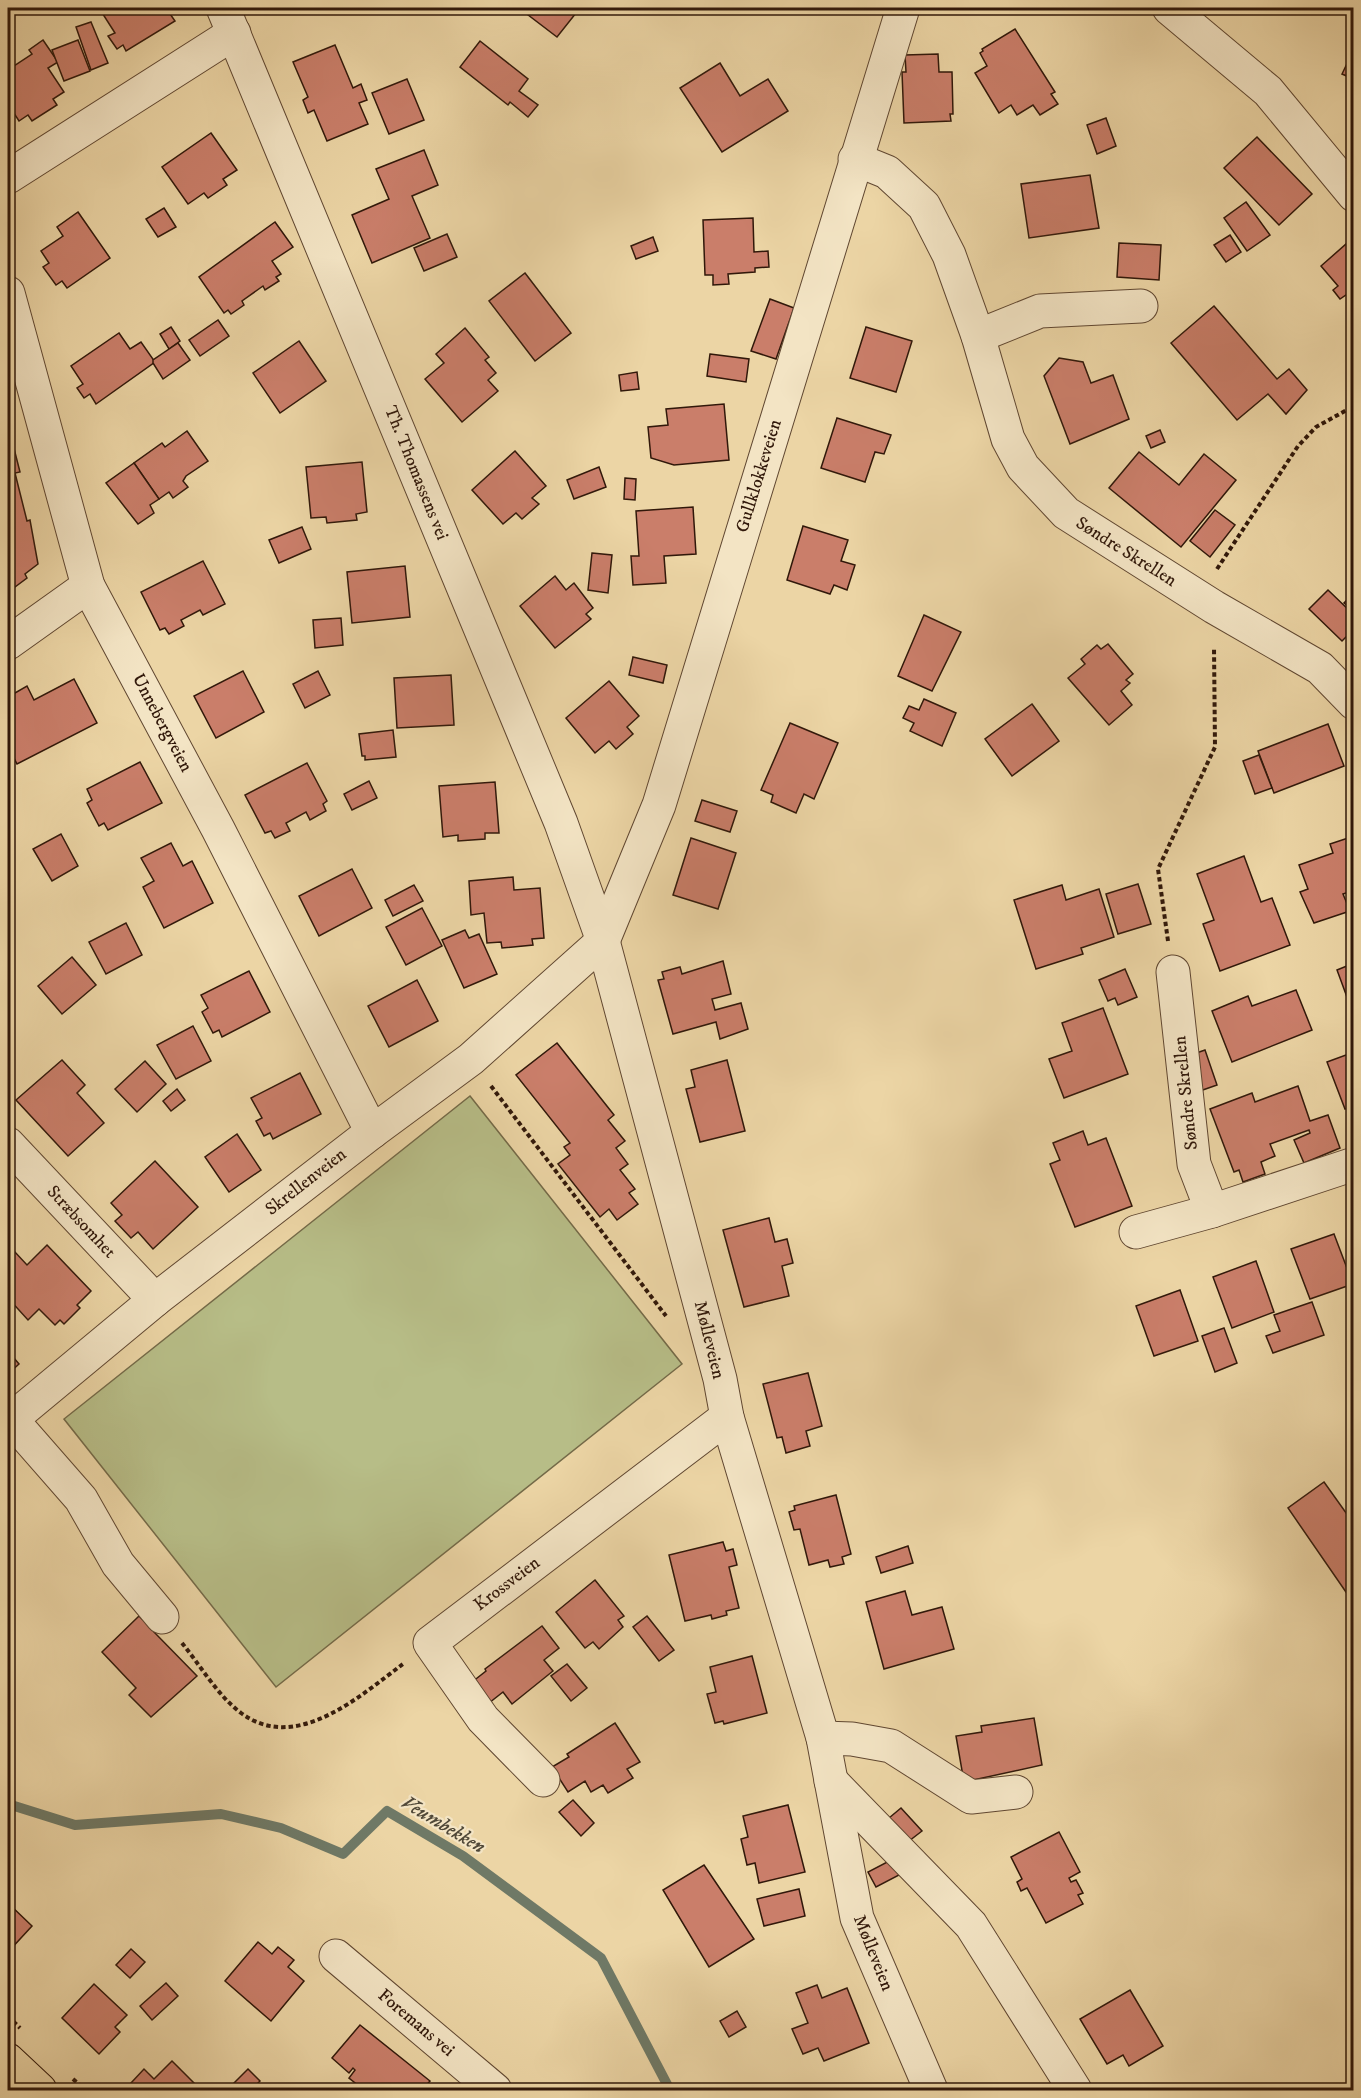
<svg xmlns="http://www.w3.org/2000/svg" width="1361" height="2098" viewBox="0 0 1361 2098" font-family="'IM FELL DW Pica',serif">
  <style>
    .green { fill: #b7bd87; stroke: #746a48; stroke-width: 1.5 }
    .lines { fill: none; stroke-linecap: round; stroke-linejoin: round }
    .stream { stroke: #6f7966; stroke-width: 10 }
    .building { fill: #ca7e6a; stroke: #31180a; stroke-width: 1.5 }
    .minor-casing { stroke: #604731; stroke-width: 35 }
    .major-casing { stroke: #31180a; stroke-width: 35 }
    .path { stroke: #31180a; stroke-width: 4; stroke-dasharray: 4.5 3; stroke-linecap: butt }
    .minor { stroke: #f3e4c4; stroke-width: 33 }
    .major { stroke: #ecd5a5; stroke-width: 33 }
    .labels { text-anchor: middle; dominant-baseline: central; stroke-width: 4.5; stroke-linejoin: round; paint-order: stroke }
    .street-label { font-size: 18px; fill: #31180a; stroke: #f3e4c4 }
    .water-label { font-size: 20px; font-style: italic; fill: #504838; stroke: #f3e4c4 }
  </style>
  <rect width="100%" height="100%" fill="#ecd5a5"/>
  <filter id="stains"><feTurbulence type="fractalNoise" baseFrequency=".00333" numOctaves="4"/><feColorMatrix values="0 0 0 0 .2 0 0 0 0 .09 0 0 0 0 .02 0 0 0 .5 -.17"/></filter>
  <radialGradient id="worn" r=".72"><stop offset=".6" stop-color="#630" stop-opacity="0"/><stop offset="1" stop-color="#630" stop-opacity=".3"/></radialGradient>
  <polygon class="green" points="470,1096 682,1364 276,1687 64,1419"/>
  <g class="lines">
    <polyline class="stream" points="8,1804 75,1825 221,1814 281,1828 343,1854 387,1811 463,1856 601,1958 670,2090"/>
  </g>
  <g class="building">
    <polygon points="99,8 166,8 175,21 126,51 123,45 117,49 108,36 115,33"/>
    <polygon points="519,8 580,8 557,37"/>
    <polygon points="91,22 108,63 91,70 76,27"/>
    <polygon points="1015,29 1055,92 1051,94 1058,104 1040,115 1033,105 1017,115 1011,105 999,113 975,73 987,66 980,53 983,51 982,49"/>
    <polygon points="43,40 58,62 48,68 64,92 53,99 57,105 32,121 28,115 19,121 8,104 8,70 32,54 29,50"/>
    <polygon points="78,40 90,71 64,81 52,50"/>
    <polygon points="480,41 528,79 519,91 538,105 528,117 510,102 508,105 460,67"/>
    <polygon points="335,45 353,88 361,84 367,100 359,103 368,124 327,141 314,110 308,113 303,100 308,97 293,62"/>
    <polygon points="1354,49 1354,79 1342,74"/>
    <polygon points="938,54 939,72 952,72 953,114 950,114 951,121 904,123 902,72 906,72 905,55"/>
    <polygon points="720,63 740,96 768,79 788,111 722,152 680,88"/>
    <polygon points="407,79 424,120 389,134 372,93"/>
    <polygon points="1106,118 1116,146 1097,154 1087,125"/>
    <polygon points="211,133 237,170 223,179 227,185 208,198 204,193 188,204 162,167"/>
    <polygon points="1257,137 1312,194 1279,225 1224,168"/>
    <polygon points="424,150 438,185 412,196 430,238 372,263 352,215 389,199 376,169"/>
    <polygon points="1090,175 1099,228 1029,238 1021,184"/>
    <polygon points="1246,202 1270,235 1247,251 1224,218"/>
    <polygon points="164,208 176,227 158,237 146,219"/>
    <polygon points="78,212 110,258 67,288 62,281 56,285 43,267 49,263 41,251 63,236 57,227"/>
    <polygon points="753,218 754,252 768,251 769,267 755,268 755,272 728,274 729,284 713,285 713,275 705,275 703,220"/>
    <polygon points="275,222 293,247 272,261 281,274 276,277 279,281 265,290 263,286 242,301 244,305 231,314 228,310 224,313 199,277"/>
    <polygon points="447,234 457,257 424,271 414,248"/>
    <polygon points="1230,235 1241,252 1226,262 1214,245"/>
    <polygon points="653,237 658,251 636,259 631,246"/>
    <polygon points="1354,237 1354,303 1346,295 1340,299 1333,290 1338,286 1321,266"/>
    <polygon points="1119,243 1161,245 1159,280 1117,277"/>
    <polygon points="525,273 571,333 535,361 489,301"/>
    <polygon points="770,299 794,308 776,359 751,351"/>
    <polygon points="1214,306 1277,379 1289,369 1307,390 1286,414 1268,394 1237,420 1171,343"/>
    <polygon points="218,320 229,336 200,356 189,340"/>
    <polygon points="171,327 180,341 169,349 160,334"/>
    <polygon points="866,327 912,341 896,392 850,378"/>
    <polygon points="465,328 489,357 485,360 496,373 488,380 498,391 462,422 425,379 444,363 436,354"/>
    <polygon points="119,333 130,349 141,342 155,362 96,404 90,394 84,398 77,388 83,384 71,366"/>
    <polygon points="299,341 326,381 280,413 253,373"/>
    <polygon points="178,343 190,360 163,379 153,363 153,360"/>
    <polygon points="710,354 749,359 746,382 707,376"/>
    <polygon points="1059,358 1083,362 1091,383 1113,375 1129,419 1070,444 1044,376"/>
    <polygon points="637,372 639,389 621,391 619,375"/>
    <polygon points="724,404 729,460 674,465 651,458 648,427 668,425 666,409"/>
    <polygon points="837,418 891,435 884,454 875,452 865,482 821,468"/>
    <polygon points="8,425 20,472 15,473 27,521 30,520 38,564 25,574 27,578 11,590 8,589"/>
    <polygon points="1160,430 1165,442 1151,448 1146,436"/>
    <polygon points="187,431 208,461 186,476 183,481 188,487 173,498 169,492 159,499 134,463 162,443 165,447"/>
    <polygon points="515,451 546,486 532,498 539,504 522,519 516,513 503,524 472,490"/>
    <polygon points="1139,452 1179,485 1204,454 1236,480 1181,547 1109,488"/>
    <polygon points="362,462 367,512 356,514 357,520 327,523 326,517 311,518 306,467"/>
    <polygon points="134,463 159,499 150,505 154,513 138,524 106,483"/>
    <polygon points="599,467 606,487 574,499 567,480"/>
    <polygon points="625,478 636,479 635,500 624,499"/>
    <polygon points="693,507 696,554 664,556 666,583 633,585 631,556 639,556 636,511"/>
    <polygon points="1215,510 1235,525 1210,557 1190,541"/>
    <polygon points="803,526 848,540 841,561 855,565 847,590 834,585 830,594 787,580"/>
    <polygon points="302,527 311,549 279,563 269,540"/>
    <polygon points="592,553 612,555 608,593 588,590"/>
    <polygon points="203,561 225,604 203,615 200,610 181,620 184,626 169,634 165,628 160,630 141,592"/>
    <polygon points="405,566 410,617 352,623 347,572"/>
    <polygon points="555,576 566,590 574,583 593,608 586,614 591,619 555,648 520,606"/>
    <polygon points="1328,590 1354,615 1354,629 1342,641 1309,609"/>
    <polygon points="1354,593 1354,611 1344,603"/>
    <polygon points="924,615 961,632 932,691 898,676"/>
    <polygon points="341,618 343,645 315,648 313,620"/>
    <polygon points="1108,644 1133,674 1126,680 1130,683 1121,691 1132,705 1109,725 1068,678 1085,664 1081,659 1097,645 1101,649"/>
    <polygon points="633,657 667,665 663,683 629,675"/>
    <polygon points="243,671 264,712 216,738 194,696"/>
    <polygon points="318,671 330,695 305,708 293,684"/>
    <polygon points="451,675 454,725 397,728 394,678"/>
    <polygon points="74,679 97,723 17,764 8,746 8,697 27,686 34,700"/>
    <polygon points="609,681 639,716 627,727 633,734 616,749 609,741 595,753 566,718"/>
    <polygon points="924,699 956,713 942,746 910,731 914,723 903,718 909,706 919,710"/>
    <polygon points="1032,704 1059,741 1012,776 985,739"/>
    <polygon points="790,723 838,743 814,799 804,794 796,813 771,802 773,795 761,790"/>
    <polygon points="1328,724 1344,766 1274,793 1258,751"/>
    <polygon points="393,730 396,757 365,760 365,756 362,756 359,734"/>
    <polygon points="1259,755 1272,788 1255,794 1243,761"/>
    <polygon points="140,762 162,803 108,830 104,823 99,826 87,803 92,800 87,789"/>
    <polygon points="307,763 327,801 323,804 326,811 310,820 306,812 286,823 290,831 275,838 271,831 265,833 245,795"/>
    <polygon points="369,781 377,798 352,810 344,794"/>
    <polygon points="495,782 499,833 485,833 485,839 458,841 458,835 443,837 439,786"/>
    <polygon points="702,800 737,811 730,832 695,821"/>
    <polygon points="61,834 78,866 52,881 33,849"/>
    <polygon points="1354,836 1354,880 1348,882 1352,891 1343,894 1350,911 1314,923 1300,892 1308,889 1299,865 1333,853 1330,844"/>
    <polygon points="691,838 736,853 718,909 673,895"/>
    <polygon points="171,843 183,866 192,861 213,903 164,928 143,887 154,881 141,858"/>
    <polygon points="1244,856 1261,902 1272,898 1290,945 1220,971 1203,924 1214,920 1197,874"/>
    <polygon points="352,869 372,908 319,936 299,896"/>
    <polygon points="513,877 514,890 540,888 544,938 532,939 533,945 502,948 501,942 487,943 484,913 471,915 469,881"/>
    <polygon points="1138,884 1151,924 1118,934 1106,894"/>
    <polygon points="414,885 423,901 393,916 385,900"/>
    <polygon points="1062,885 1066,900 1099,889 1114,937 1081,948 1083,954 1036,969 1014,900"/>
    <polygon points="422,908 442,946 406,965 386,927"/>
    <polygon points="126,923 142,955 106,974 89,942"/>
    <polygon points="465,930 469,938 479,934 497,974 464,988 442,940"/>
    <polygon points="72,957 96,985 62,1014 38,986"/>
    <polygon points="723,961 731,994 712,999 715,1010 741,1003 748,1029 720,1039 716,1022 673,1034 658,980 664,979 662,972 680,967 682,974"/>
    <polygon points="1354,963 1354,1008 1351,1008 1337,970"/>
    <polygon points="1125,969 1137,997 1118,1005 1115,998 1108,1001 1099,980"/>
    <polygon points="249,971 270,1012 222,1037 219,1030 213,1033 202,1012 208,1008 201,995"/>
    <polygon points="417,980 438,1021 389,1047 368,1006"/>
    <polygon points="1296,990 1312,1030 1232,1062 1212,1011 1248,996 1252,1006"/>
    <polygon points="1103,1008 1128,1074 1064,1098 1049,1059 1072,1051 1062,1023"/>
    <polygon points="193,1026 211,1061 176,1079 157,1045"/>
    <polygon points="557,1043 614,1115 608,1120 625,1141 616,1148 628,1164 620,1170 635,1189 629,1193 638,1204 617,1220 609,1209 600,1217 558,1164 570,1155 564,1147 570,1143 516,1075"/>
    <polygon points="1205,1050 1217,1085 1197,1092 1185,1057"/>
    <polygon points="1354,1052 1354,1106 1345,1109 1327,1062"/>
    <polygon points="62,1060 85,1085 77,1093 104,1123 68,1156 16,1100"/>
    <polygon points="727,1060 745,1131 700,1142 686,1089 695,1087 691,1070"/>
    <polygon points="145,1061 166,1084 137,1112 115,1089"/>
    <polygon points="300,1073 321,1114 273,1139 270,1133 264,1136 256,1121 262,1118 251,1098"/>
    <polygon points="1298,1086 1310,1121 1328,1115 1340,1148 1304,1163 1294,1140 1310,1133 1309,1130 1270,1144 1275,1156 1261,1162 1265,1174 1243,1182 1239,1170 1234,1172 1210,1109 1252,1093 1255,1102"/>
    <polygon points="177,1089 185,1100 171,1111 163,1101"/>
    <polygon points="1083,1131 1088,1145 1106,1138 1132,1206 1075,1227 1050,1164 1060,1160 1053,1143"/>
    <polygon points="237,1134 261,1170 229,1192 205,1157"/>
    <polygon points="155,1161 198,1207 153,1249 138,1232 131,1238 115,1221 122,1215 111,1203"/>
    <polygon points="769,1218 775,1242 787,1239 793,1263 782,1266 789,1296 744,1307 723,1230"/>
    <polygon points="1334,1234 1353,1284 1310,1299 1291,1249"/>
    <polygon points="47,1245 91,1291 77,1305 80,1308 64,1324 60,1320 55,1325 39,1309 28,1320 8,1298 8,1260 15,1252 27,1265"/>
    <polygon points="1256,1261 1274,1312 1232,1328 1213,1277"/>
    <polygon points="1180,1290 1198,1341 1154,1356 1136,1306"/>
    <polygon points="1312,1302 1324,1335 1273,1353 1266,1336 1280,1331 1274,1315"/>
    <polygon points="1224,1328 1237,1363 1215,1372 1202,1336"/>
    <polygon points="8,1351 19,1364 8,1374"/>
    <polygon points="808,1373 822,1426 806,1431 810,1446 786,1453 782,1437 777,1438 763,1384"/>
    <polygon points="1324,1482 1354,1524 1354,1592 1348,1595 1288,1508"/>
    <polygon points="836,1495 851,1554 842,1557 844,1564 830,1567 828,1560 809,1565 800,1529 794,1530 789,1512 795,1510 794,1506"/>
    <polygon points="723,1542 726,1551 733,1549 737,1565 729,1567 739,1608 726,1611 727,1615 712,1619 711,1615 685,1621 669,1555"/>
    <polygon points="908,1546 913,1563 881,1573 876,1557"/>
    <polygon points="595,1580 624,1616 618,1620 623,1627 599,1649 593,1642 585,1648 556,1612"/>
    <polygon points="905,1591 912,1615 942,1607 954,1649 884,1669 866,1602"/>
    <polygon points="148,1613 160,1625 154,1632 197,1676 151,1717 129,1695 136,1688 102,1652 139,1616 142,1619"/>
    <polygon points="647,1616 674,1650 659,1661 633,1627"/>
    <polygon points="542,1626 559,1648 544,1660 553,1671 512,1704 503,1692 489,1703 472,1682 486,1671 485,1669"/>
    <polygon points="752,1656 767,1713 724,1724 723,1721 715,1723 707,1694 716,1692 710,1667"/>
    <polygon points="567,1664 587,1688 571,1701 551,1676"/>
    <polygon points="1034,1718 1042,1765 964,1782 956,1736 982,1732 981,1726"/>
    <polygon points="615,1723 640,1762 627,1769 633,1778 608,1793 603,1785 591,1792 585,1781 568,1792 552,1767 569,1757 567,1754"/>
    <polygon points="573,1800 594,1823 581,1836 559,1812"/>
    <polygon points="788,1805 805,1872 759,1883 755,1863 747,1865 741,1839 748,1837 743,1816"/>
    <polygon points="901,1808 922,1831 909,1841 889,1818"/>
    <polygon points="1059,1832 1080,1872 1069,1878 1071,1882 1076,1880 1083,1893 1078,1895 1083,1904 1046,1923 1027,1888 1021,1891 1017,1882 1022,1879 1011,1857"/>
    <polygon points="893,1859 901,1874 876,1887 868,1872"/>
    <polygon points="704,1865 754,1939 709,1967 663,1890"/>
    <polygon points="799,1889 805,1916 764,1926 757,1899"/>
    <polygon points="8,1903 32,1926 8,1952"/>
    <polygon points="258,1942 272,1954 278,1947 294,1960 288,1967 304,1981 271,2021 225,1981"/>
    <polygon points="131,1949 145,1962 130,1978 116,1965"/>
    <polygon points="166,1983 178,1996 152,2020 140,2006"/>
    <polygon points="94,1984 127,2015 115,2027 120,2032 99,2054 62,2018"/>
    <polygon points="817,1985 822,1998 847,1988 869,2043 824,2061 818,2048 803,2054 792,2029 808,2023 796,1993"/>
    <polygon points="1130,1990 1163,2046 1129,2066 1123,2055 1107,2064 1080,2019"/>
    <polygon points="737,2011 746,2027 729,2037 720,2021"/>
    <polygon points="360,2025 430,2081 422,2090 364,2090 349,2078 355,2070 353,2068 349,2073 332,2058"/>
    <polygon points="172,2061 201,2090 139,2090 131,2083 144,2069 154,2079"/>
    <polygon points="248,2069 260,2081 251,2090 229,2090 228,2089"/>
  </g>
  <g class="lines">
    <g class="minor-casing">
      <g id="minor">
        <polyline points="223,8 561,823 603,941 720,1379 727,1417 823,1738 857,1918 931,2090"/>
        <polyline points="1169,8 1268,91 1354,195"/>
        <polyline points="855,159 887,172 924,206 949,255 978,336 1008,439 1023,467 1066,513 1214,607 1320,668 1354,703"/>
        <polyline points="8,177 234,33"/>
        <polyline points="8,293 88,586 218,829 372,1132"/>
        <polyline points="978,336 1040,311 1141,306"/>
        <polyline points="8,643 88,586"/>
        <polyline points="1173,972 1194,1164 1212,1211"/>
        <polyline points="8,1144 155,1300"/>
        <polyline points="1136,1232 1212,1211 1354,1164"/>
        <polyline points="11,1419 81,1499 118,1564 162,1617"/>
        <polyline points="8,1422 155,1300 372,1132 471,1059 603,941 659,805 903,8"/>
        <polyline points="823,1738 852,1739 891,1746 971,1797 1016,1792"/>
        <polyline points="543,1780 483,1719 430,1643 727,1417"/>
        <polyline points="831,1781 971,1925 1075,2090"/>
        <polyline points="336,1956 495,2090"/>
      </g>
    </g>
    <g class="major-casing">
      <polyline id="major" points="8,2060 40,2090"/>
    </g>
    <g class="path">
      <polyline points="1217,569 1298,446 1316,427 1354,406"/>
      <polyline points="1168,941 1158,869 1215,747 1214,647"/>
      <polyline points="491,1086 666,1316"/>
      <path d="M182,1643C200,1665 218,1696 241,1713C296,1754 360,1696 403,1664"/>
      <polyline points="8,2016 20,2028"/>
      <polyline points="73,2079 85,2090"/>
    </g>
    <use href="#minor" class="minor"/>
    <use href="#major" class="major"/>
  </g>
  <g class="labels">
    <g class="street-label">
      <text transform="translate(416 473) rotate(68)">Th. Thomassens vei</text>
      <text transform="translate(759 476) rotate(-73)">Gullklokkeveien</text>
      <text transform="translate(1126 552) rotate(32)">Søndre Skrellen</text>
      <text transform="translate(162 723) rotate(62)">Unnebergveien</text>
      <text transform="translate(1186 1093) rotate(-96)">Søndre Skrellen</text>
      <text transform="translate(306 1182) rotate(-38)">Skrellenveien</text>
      <text transform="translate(81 1222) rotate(47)">Stræbsomhet</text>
      <text transform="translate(709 1340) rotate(76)">Mølleveien</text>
      <text transform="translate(507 1584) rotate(-37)">Krossveien</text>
      <text transform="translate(873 1953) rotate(68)">Mølleveien</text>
      <text transform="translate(416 2023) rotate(40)">Foremans vei</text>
    </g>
    <g class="water-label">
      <text transform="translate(443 1825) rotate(31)">Veumbekken</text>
    </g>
  </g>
  <rect width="1361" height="2098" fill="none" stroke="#ecd5a5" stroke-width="30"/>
  <rect x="9" y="9" width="1343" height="2080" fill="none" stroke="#31180a" stroke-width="3"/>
  <rect x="15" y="15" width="1331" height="2068" fill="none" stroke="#31180a" stroke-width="1.5"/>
  <rect width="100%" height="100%" filter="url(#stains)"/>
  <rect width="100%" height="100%" fill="url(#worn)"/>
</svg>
